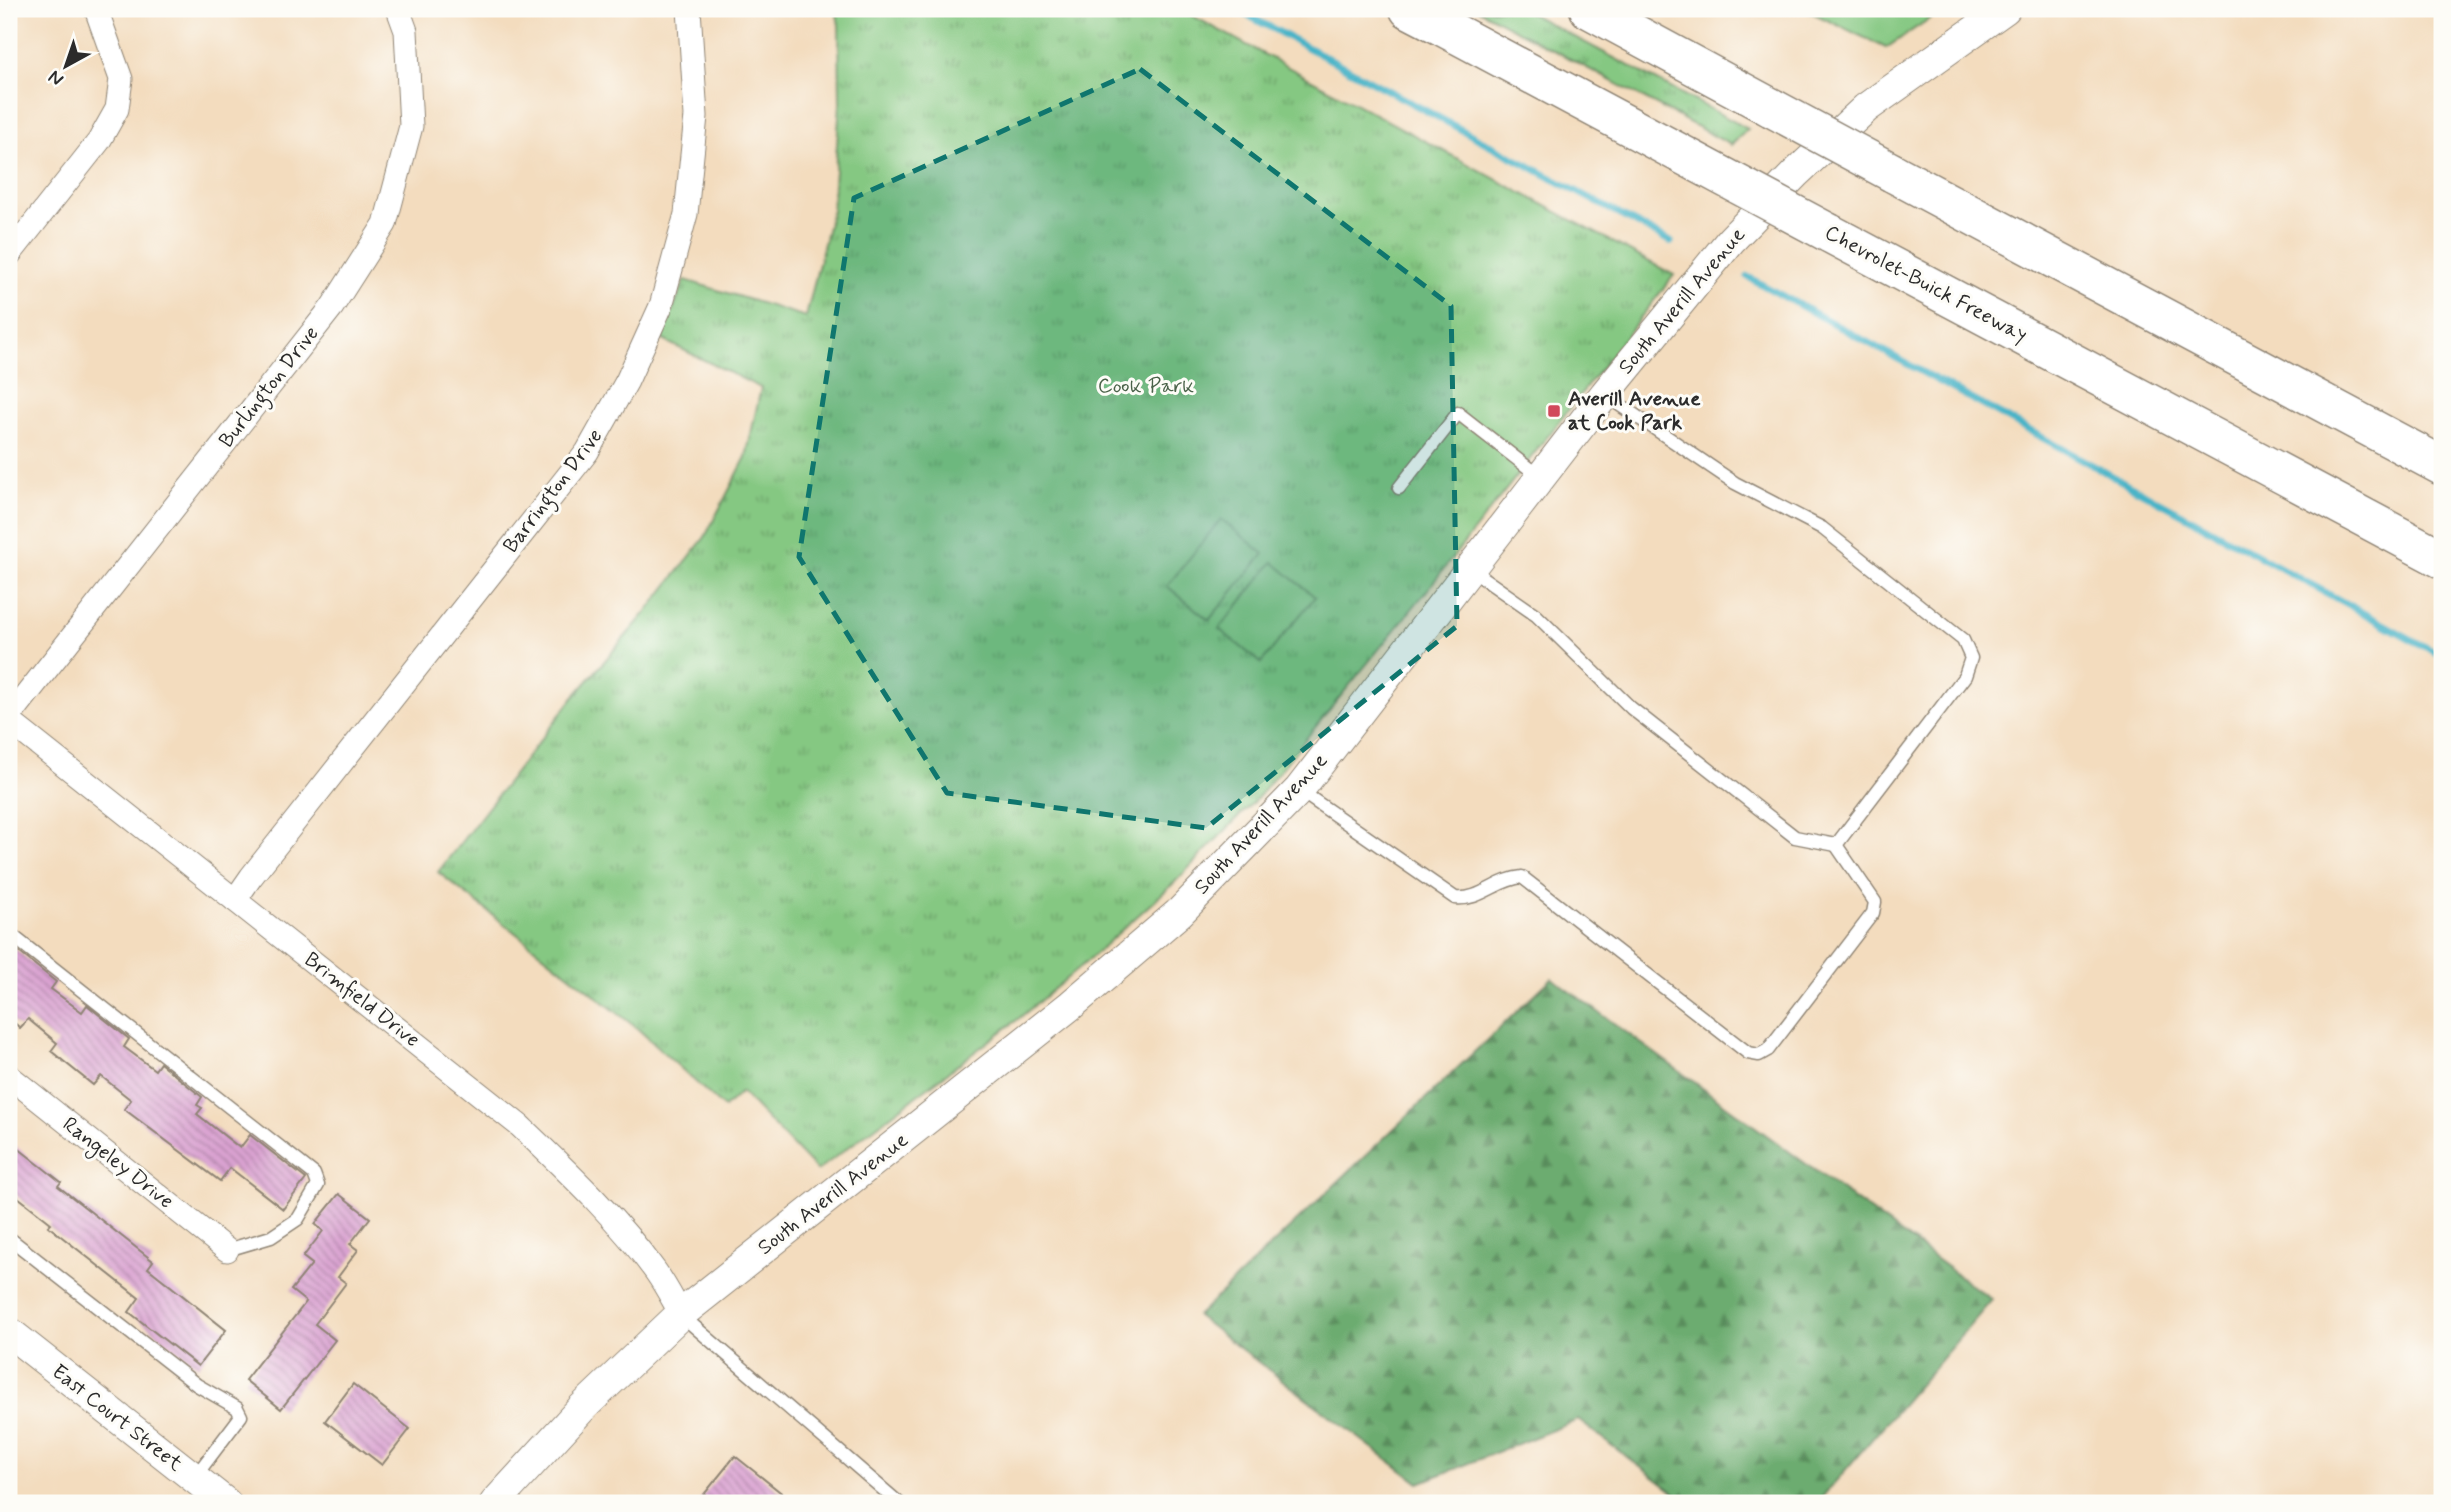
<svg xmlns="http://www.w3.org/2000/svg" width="2451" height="1512" viewBox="0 0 2451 1512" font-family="Mynerve,sans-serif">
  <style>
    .grass { fill: url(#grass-tufts); stroke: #587a56; stroke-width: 2 }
    .forest { fill: url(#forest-firs); stroke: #4c6c4e; stroke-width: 2 }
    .pitch { fill: #85c882; stroke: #587a56; stroke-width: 2 }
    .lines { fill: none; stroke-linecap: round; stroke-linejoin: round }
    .stream { stroke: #49b4c7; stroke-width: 7 }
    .building { fill: url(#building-back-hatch) }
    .service-casing { stroke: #8f8474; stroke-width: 15 }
    .minor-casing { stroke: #8f8474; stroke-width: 25 }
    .tertiary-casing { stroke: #8f8474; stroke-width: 32 }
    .motorway-casing { stroke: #8f8474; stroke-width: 41 }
    .service { stroke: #fff; stroke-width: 12 }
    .minor { stroke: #fff; stroke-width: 23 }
    .tertiary { stroke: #fff; stroke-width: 30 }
    .motorway { stroke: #fff; stroke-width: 38 }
    .motorway-bridge-casing { stroke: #8f8474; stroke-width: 41; stroke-linecap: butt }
    .motorway-bridge { stroke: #fff; stroke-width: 38 }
    .marked { fill: #0f766e; fill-opacity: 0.2; stroke: #0f766e; stroke-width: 5; stroke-dasharray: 14 9; stroke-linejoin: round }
    .poi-dot { fill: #d1495b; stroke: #fdfcf7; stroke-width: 2.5 }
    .labels { text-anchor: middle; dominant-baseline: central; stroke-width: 6; stroke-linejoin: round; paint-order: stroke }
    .street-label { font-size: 21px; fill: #2b2b2b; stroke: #fdfcf7 }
    .park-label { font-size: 21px; fill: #4a6249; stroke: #fdfcf7 }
    .poi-label { font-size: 21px; font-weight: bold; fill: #2b2b2b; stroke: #fdfcf7; text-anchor: start }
  </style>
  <defs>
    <pattern id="grass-tufts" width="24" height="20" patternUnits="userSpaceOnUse" patternTransform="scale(1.75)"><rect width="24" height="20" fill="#85c882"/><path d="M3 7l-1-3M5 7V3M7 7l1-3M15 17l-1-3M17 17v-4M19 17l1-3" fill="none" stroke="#6da36b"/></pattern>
    <pattern id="forest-firs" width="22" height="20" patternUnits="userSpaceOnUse" patternTransform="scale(1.75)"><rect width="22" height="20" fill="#6cac70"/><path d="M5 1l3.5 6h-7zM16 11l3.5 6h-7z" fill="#598c5c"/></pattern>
    <pattern id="building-back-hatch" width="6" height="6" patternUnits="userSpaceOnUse" patternTransform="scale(1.75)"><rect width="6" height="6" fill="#daa2d1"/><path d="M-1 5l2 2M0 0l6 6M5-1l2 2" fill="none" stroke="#b184aa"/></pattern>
  </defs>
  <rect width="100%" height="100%" fill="#fdfcf7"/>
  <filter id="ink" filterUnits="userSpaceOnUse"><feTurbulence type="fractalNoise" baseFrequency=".0143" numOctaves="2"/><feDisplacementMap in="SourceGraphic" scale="14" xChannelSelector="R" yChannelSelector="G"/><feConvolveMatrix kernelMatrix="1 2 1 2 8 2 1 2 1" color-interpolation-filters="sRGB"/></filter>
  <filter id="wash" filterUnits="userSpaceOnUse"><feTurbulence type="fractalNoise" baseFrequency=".00686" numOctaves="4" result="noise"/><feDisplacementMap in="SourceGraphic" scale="28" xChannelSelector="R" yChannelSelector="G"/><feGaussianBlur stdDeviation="1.57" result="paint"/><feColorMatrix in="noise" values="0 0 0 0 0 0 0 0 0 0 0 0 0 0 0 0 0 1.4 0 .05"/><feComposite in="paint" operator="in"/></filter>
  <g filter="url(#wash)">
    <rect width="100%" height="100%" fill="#f3dcbe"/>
    <g class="grass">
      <polygon points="836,9 1180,9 1674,275 1429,588 1259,796 1174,883 1084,964 1017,1020 817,1171 741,1092 724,1108 638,1029 438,872 573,698 649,609 705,537 746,457 761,388 661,339 685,280 806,317 832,210 840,104 839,25"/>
      <polygon points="1477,9 1522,9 1748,129 1731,145"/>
    </g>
    <polygon class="forest" points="1552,978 1992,1300 1817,1503 1688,1503 1578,1420 1419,1483 1197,1316"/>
    <g class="pitch">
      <polygon points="1804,9 1944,9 1886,48"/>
      <polygon points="1221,519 1264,554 1209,620 1167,586"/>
      <polygon points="1273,562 1315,597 1261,663 1219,629"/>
    </g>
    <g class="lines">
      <g class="stream">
        <polyline points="1236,9 1671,242"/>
        <polyline points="1748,277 2442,656"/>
      </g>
    </g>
    <g id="blocks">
      <g class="building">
        <polygon points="9,944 56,982 51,989 82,1012 87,1005 129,1039 124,1047 155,1070 160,1063 202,1097 197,1105 202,1108 197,1114 240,1148 250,1135 306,1179 283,1209 230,1168 220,1181 124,1109 131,1100 101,1076 93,1085 51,1051 57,1043 28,1019 20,1028 9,1018"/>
        <polygon points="9,1141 61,1182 58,1186 153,1261 148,1268 226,1330 198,1366 129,1312 139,1298 48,1226 51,1223 9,1190"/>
        <polygon points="339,1194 370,1218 350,1244 358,1250 338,1277 346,1283 315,1324 335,1340 281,1409 245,1380 306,1302 291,1290 312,1264 303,1257 323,1231 315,1224"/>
        <polygon points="353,1384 410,1429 382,1465 325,1421"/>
        <polygon points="735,1456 794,1503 697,1503"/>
      </g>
    </g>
  </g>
  <g filter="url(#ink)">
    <use href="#blocks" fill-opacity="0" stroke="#8f8474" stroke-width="2"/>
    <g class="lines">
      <g class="service-casing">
        <g id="service">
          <polyline points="1399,488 1458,413 1540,477"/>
          <polyline points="1470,569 1536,615 1631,708 1795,837 1836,845 1965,676 1971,658 1963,640 1822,528 1735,483 1605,395"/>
          <path d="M1299,790L1455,898C1480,901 1497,879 1522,877L1748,1053L1759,1055L1768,1050L1873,913L1875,902L1836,845"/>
          <polyline points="9,933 314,1174 318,1185 298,1219 271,1237 227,1250"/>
          <polyline points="9,1238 197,1385 237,1408 241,1416 194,1478"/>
          <polyline points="681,1315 899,1503"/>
        </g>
      </g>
      <g class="minor-casing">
        <g id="minor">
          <polyline points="9,255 99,141 117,109 121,79 96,9"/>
          <polyline points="9,717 332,307 385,224 411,126 406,31 398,9"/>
          <path d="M9,721L520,1126C568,1172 617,1218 656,1272C666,1286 673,1300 681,1314"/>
          <polyline points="235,900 251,877 587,452 627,381 661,306 686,214 696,116 689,9"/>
          <polyline points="9,1076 227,1250"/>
        </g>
      </g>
      <g class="tertiary-casing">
        <g id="tertiary">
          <polyline points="9,1332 226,1503"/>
          <polyline points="495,1503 582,1408 681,1314 1071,1005 1180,912 1299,790 1605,394 1731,240 1795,174 1866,108 2005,9"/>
        </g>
      </g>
      <g class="motorway-casing">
        <g id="motorway">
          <polyline points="1409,9 1434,22"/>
          <polyline points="1589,9 1772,108"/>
          <polyline points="1893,173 2442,466"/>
          <polyline points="1829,233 2442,559"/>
        </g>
      </g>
      <use href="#service" class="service"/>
      <use href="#minor" class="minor"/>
      <use href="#tertiary" class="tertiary"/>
      <use href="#motorway" class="motorway"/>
      <g class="motorway-bridge-casing">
        <g id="motorway-bridge">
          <polyline points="1434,22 1829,233"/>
          <polyline points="1772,108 1893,173"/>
        </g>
      </g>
      <use href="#motorway-bridge" class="motorway-bridge"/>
    </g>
  </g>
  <path class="marked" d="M1140,69L1451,306L1457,626L1206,828L947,793L799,557L854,198Z"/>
  <rect class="poi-dot" x="1547" y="404" width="14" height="14" rx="3.5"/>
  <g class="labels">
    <g class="street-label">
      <text transform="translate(1926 284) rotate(28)">Chevrolet-Buick Freeway</text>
      <text transform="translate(1682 301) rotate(-50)">South Averill Avenue</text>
      <text transform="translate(269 387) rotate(-52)">Burlington Drive</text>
      <text transform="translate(553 491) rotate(-53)">Barrington Drive</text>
      <text transform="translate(1261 824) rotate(-47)">South Averill Avenue</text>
      <text transform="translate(362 1000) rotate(38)">Brimfield Drive</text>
      <text transform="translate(118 1163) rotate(38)">Rangeley Drive</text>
      <text transform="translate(833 1194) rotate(-38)">South Averill Avenue</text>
      <text transform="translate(117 1418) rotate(38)">East Court Street</text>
    </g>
    <g class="park-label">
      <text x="1146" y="386">Cook Park</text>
    </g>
    <g class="poi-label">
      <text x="1568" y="399">Averill Avenue<tspan x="1568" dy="24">at Cook Park</tspan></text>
    </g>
  </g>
  <rect width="2451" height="1512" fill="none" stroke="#fdfcf7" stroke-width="35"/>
  <g transform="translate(66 66) rotate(220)" stroke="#fdfcf7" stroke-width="5" paint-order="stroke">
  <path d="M0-5L12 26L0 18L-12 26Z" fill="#2b2b2b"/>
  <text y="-10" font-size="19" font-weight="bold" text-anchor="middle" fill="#2b2b2b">N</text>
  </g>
</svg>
